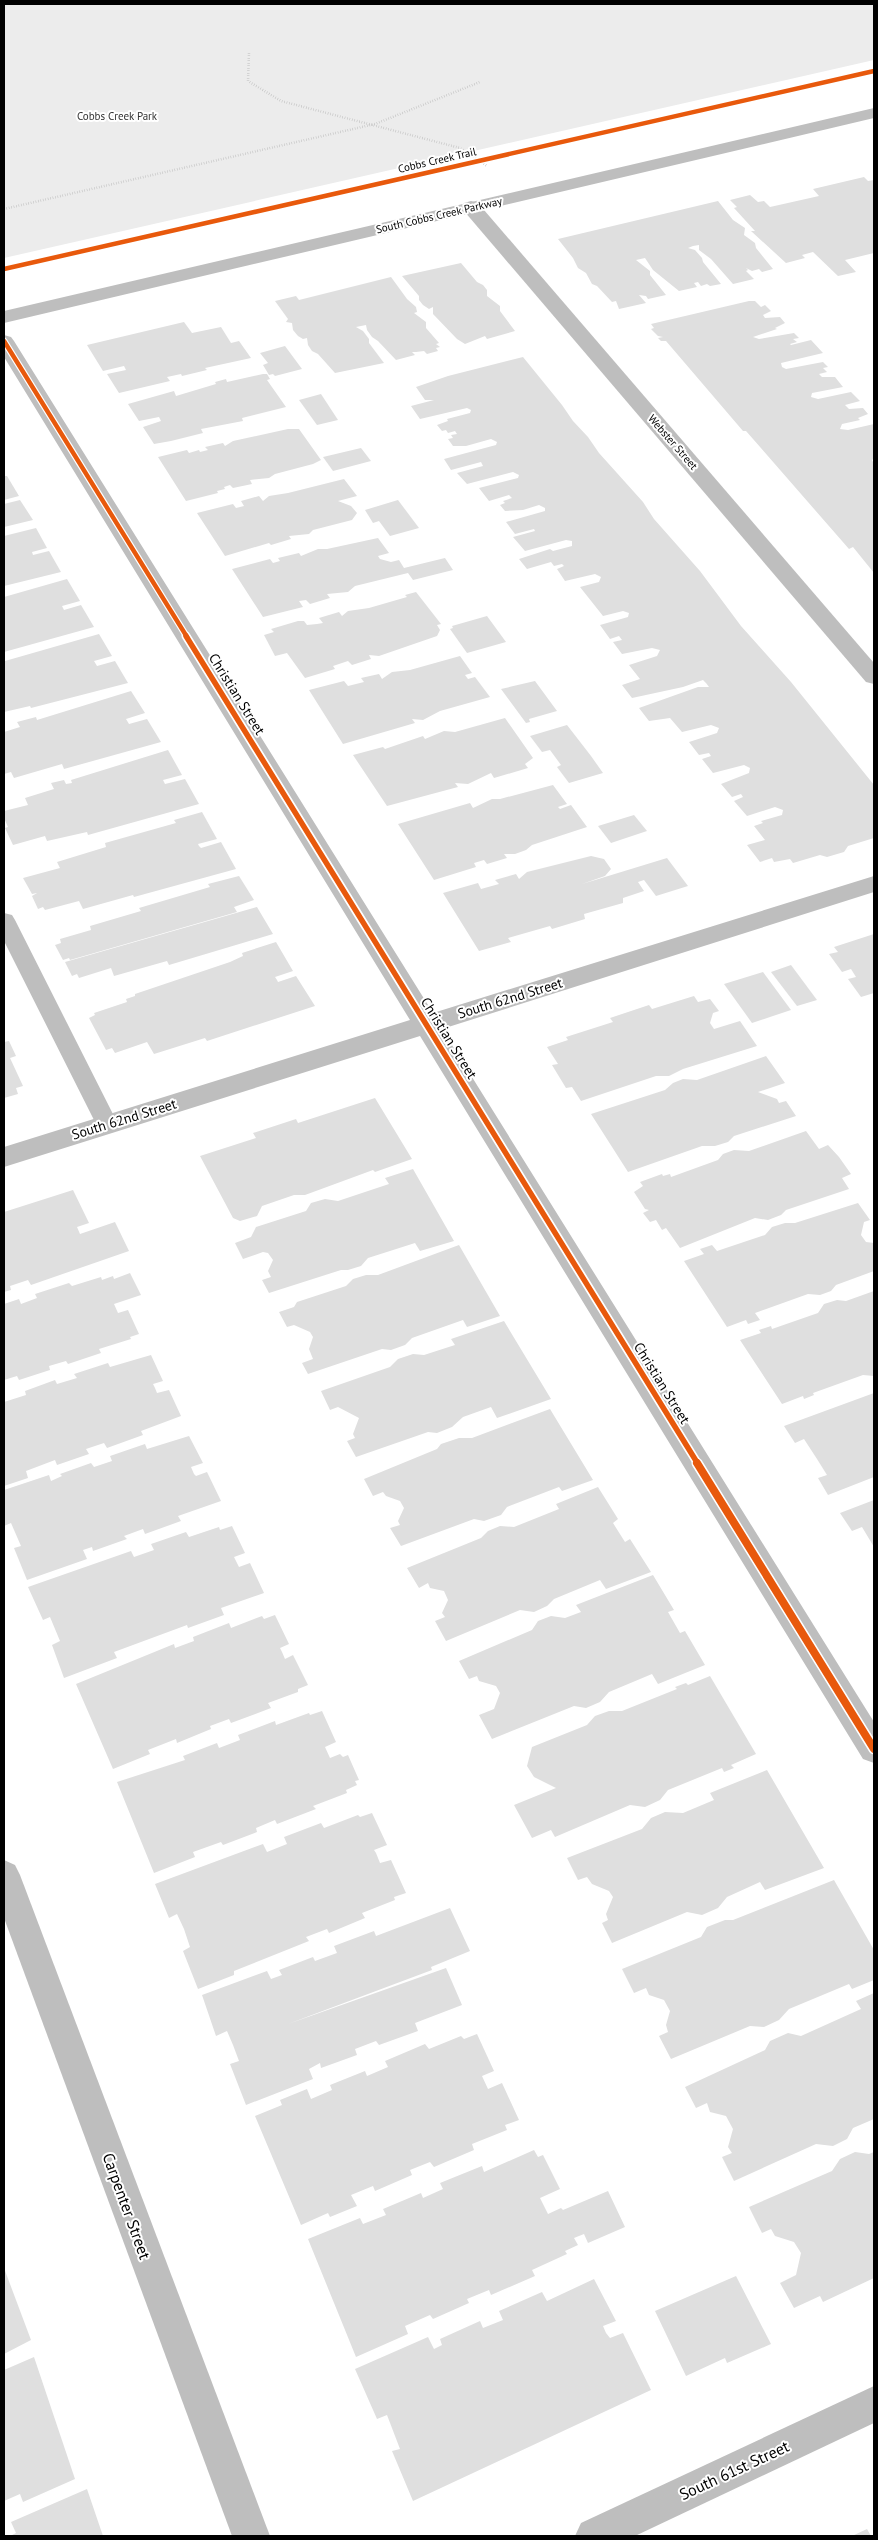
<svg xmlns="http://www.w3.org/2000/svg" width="878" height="2540" viewBox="0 0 878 2540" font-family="'PT Sans',sans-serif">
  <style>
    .green { fill: #ececec }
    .building { fill: #dfdfdf }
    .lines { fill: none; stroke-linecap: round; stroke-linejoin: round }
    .path { stroke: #b9b9b9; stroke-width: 2.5; stroke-dasharray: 0.5 2; stroke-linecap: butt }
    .lane { fill: #bebebe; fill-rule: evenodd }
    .street { fill: #bebebe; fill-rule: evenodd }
    .primary { fill: #bebebe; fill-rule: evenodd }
    .cycleway-far2-casing { stroke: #fff; stroke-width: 7 }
    .cycleway-far1-casing { stroke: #fff; stroke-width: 9 }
    .cycleway-casing { stroke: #fff; stroke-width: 11 }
    .cycleway-far2 { stroke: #e8590c; stroke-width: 4.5 }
    .cycleway-far1 { stroke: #e8590c; stroke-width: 5.5 }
    .cycleway { stroke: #e8590c; stroke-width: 8 }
    .labels { text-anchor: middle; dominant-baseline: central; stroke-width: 4; stroke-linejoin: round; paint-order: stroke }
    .far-park-label { font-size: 11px; fill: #333; stroke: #fff }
    .far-street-label { font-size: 11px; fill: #000; stroke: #fff }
    .street-label { font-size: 14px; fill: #000; stroke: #fff }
    .near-street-label { font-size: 16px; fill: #000; stroke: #fff }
  </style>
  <rect width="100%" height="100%" fill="#fff"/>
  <polygon class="green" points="4,4 874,4 874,60 4,258"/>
  <g class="building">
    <polygon points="864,177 868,181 874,180 874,253 845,260 856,272 838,276 813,252 802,255 805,258 786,263 751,231 755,231 734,208 737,207 730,200 750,195 758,202 764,201 770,207 819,196 813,189"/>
    <polygon points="718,201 733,220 745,228 744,235 755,243 756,248 773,269 762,272 759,269 752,271 746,268 748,270 746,271 754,279 733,284 711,259 699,250 699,245 693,246 688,248 695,250 702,258 703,262 721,284 710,286 707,284 701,286 698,282 694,283 697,287 679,291 653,270 645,258 636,260 650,271 650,275 666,295 648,299 646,296 639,295 646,303 619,309 616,301 612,302 597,286 592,284 586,273 578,268 573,258 558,239"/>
    <polygon points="461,263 477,282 483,285 487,290 487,296 500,306 500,311 515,331 487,339 485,336 465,344 457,339 433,314 433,307 429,309 423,305 419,300 419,296 402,276"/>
    <polygon points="391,277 407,299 416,307 417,312 414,313 426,322 426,328 439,343 436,344 440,347 436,348 438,351 427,354 424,351 416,352 412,352 415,355 396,360 378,341 372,337 367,330 366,325 356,327 363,331 369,339 369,343 384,363 335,373 318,354 312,351 308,345 307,338 303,339 298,336 293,330 292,323 286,322 288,319 275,301 296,296 299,300"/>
    <polygon points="749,301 755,301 761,307 765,305 771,311 763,315 765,318 780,317 785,323 775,328 777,329 753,337 759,339 794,333 799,338 793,339 797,342 790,344 791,345 811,340 823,353 781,363 782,367 786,369 823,362 828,367 823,368 827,372 819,374 822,377 835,377 843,387 812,393 811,397 818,399 851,392 860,401 845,405 849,409 863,408 868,414 858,418 860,420 842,424 840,429 848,430 874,424 874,456 872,461 874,462 874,573 853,547 849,549 746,431 743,431 666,341 661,341 658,338 663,337 658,336 651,329 654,328 651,324"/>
    <polygon points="184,322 192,333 221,327 231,343 239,341 251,358 205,368 207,370 182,376 181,374 167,377 170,381 119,393 107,374 126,370 124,366 103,371 87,345"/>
    <polygon points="285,346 302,369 275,376 273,374 269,375 263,365 268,363 260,353"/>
    <polygon points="523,357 562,405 573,421 588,437 599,453 643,502 654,519 700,571 741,626 791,682 874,785 874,838 848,846 844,852 827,857 820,855 793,863 790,859 774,862 772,858 760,862 747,845 765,840 754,826 763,823 761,821 782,815 783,810 775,807 747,816 734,801 743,797 741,794 732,797 721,784 749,773 750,768 744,765 713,773 702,759 711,756 709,753 699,755 689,742 717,733 719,728 711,725 682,732 670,718 649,721 639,708 698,687 709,687 706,683 703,680 683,687 632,698 622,685 640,679 629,665 657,656 660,650 652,648 622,654 613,642 622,640 619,636 610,639 600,625 628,617 629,613 623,611 603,616 580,587 599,582 601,577 595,574 565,581 557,569 564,566 562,564 554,566 551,562 527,569 519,559 550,549 553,551 572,546 572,541 566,540 525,551 513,537 535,531 534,529 515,534 506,522 545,511 545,508 539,505 523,510 505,511 500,505 505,503 503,501 512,498 509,495 489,501 479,488 518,478 519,475 513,472 467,484 457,473 483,466 481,462 451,470 444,459 496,445 497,442 491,439 466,446 453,446 448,439 453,438 451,435 457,434 455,431 448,433 446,430 442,431 437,425 448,421 447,419 470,413 471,410 467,408 420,419 411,406 434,400 425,400 416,387 448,376"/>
    <polygon points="263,374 267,374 270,379 267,380 286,407 242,418 243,421 201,429 203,433 171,441 154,444 143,427 161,421 159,417 139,421 128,404 174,391 176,396 216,384 215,382 226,379 227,382"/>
    <polygon points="321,394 338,420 317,425 299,400"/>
    <polygon points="288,429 299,429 321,460 313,464 275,474 269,478 250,480 252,484 233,488 230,485 224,487 225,489 217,491 218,493 186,501 158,457 187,450 189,453 199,450 200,452 208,450 205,447 223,443 225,446 233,441"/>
    <polygon points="361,448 371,461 333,471 323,457"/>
    <polygon points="4,476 7,476 19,496 4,500"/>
    <polygon points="344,479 357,496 338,501 351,506 357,513 352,520 313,530 309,534 289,536 291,539 271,545 269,543 225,556 197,513 233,504 236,508 244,506 241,501 259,496 263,501 269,496 288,493"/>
    <polygon points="20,500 33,520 4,527 4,504"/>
    <polygon points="398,500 419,528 390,536 379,521 373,523 365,510"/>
    <polygon points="36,528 47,548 32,552 33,555 49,551 61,572 4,586 4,536"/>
    <polygon points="378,538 389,553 378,556 380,559 391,562 399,560 404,568 445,558 453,570 413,580 408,573 355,586 348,592 327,594 330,598 310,604 306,600 299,601 303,607 263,617 232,569 270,559 273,563 280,561 278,558 299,553 301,556 318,549 327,549"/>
    <polygon points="67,579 80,601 62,606 64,610 81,605 94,627 4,652 4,597"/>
    <polygon points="416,592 441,624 437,625 440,630 437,636 379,656 369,655 371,659 352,665 348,661 333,666 335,669 305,678 287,653 275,656 264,635 274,632 271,629 298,621 304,621 307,625 317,624 323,623 319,618 339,612 342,616 348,611 369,608 407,597 405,595"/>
    <polygon points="487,616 506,642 467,653 450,629 453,628 452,626"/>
    <polygon points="99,634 112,656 94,661 97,666 115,661 128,683 31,708 30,706 4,712 5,661"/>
    <polygon points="460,656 472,673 465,675 468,679 475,677 490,697 440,711 423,720 412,719 415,723 343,744 309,690 344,681 348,686 364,682 361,678 379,674 382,679 392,672 410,670"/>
    <polygon points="535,681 557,711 529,719 530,722 526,723 501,689"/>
    <polygon points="131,691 145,713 126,719 129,724 147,719 161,742 64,769 62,764 14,778 11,772 4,774 4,732 20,727 17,722 36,717 37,720"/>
    <polygon points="505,718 533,758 525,764 528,768 494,778 491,773 468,784 455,783 458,787 387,806 353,755 383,747 385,749 423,736 425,739 444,731 455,732"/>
    <polygon points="567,725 591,756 603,773 569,783 557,767 561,765 550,750 542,752 530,736"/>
    <polygon points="168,750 182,775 163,780 165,784 185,779 199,804 88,835 87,832 47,841 45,836 13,845 5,828 8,827 4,818 4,811 28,805 25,798 54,789 51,783 64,780 66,784 72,783 71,780"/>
    <polygon points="553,785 567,804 558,807 560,809 571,805 587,827 532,845 526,850 515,854 504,854 507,858 487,864 484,860 474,863 476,867 434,880 398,824 470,803 473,808 492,799 500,799"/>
    <polygon points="202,812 217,839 198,844 199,846 201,848 221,842 236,869 134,897 133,895 83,909 79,901 45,910 43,907 38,909 32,896 37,893 32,894 23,878 60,868 57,862 106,847 105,843 176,823 174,820"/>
    <polygon points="634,815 647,831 611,843 598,826"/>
    <polygon points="591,856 604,859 611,869 605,876 582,884 667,858 688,886 656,896 644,880 638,882 644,891 623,898 623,903 584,914 585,919 552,929 550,926 508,938 511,942 479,951 443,893 478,883 481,889 499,884 495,880 516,874 519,879 527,872"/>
    <polygon points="239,876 254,900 234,907 237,912 70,960 69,958 63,960 55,945 61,943 60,939 91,930 90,926 141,911 139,908 210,887 208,884"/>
    <polygon points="257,907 273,934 169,965 167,961 114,976 111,968 79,978 77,974 72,976 65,962"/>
    <polygon points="874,934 874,993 861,997 848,979 856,977 851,969 842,972 829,954 838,952 834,947"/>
    <polygon points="276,942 293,971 275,977 277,980 278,982 296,976 315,1006 207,1041 205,1038 154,1054 147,1042 115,1053 112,1048 106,1050 89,1018 95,1015 94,1013 127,1002 126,999 135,996 135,994 230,962 243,956 242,953"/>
    <polygon points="791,965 817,1000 797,1006 771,972"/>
    <polygon points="763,972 791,1010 752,1023 724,984"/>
    <polygon points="694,996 698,1002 710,999 719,1011 713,1013 710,1023 714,1029 740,1021 757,1046 683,1069 669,1076 656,1076 581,1101 572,1087 566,1088 552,1065 558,1064 547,1047 568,1040 566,1037 613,1022 610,1018 649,1005 652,1009"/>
    <polygon points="9,1041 16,1056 10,1058 23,1086 16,1088 18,1094 4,1098 4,1042"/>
    <polygon points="766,1056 785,1083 758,1092 777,1099 779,1103 786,1101 796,1116 734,1136 728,1142 715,1146 702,1146 628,1172 591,1114 665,1090 673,1083 683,1079 697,1080"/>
    <polygon points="375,1098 412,1159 375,1172 373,1170 305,1195 294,1195 262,1206 257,1216 240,1221 233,1218 200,1156 256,1138 253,1133 296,1119 298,1123"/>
    <polygon points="806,1131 819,1149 828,1145 839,1157 851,1174 842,1178 849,1189 786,1210 781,1215 768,1220 755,1218 680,1248 666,1228 662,1230 656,1220 650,1222 643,1213 649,1210 645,1209 634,1192 643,1186 640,1182 662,1174 663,1176 670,1174 671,1177 718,1160 723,1154 734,1150 749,1151"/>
    <polygon points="413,1169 454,1241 420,1251 415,1243 368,1258 361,1266 348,1270 341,1270 269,1293 262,1280 271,1277 268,1271 273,1260 268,1253 263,1252 243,1259 235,1243 251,1237 256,1227 306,1211 311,1203 325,1199 338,1201 389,1184 385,1178"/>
    <polygon points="73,1190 89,1223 77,1227 80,1234 115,1222 129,1251 31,1285 28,1280 10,1286 11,1290 4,1292 4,1212"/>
    <polygon points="858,1203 870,1220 864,1222 861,1235 866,1242 874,1243 874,1271 836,1285 831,1291 820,1295 808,1294 755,1313 760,1320 748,1324 746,1320 727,1327 684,1261 704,1254 700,1249 712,1245 717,1251 765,1235 772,1227 785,1223 795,1223"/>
    <polygon points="459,1245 500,1316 467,1327 463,1320 412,1338 405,1345 391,1350 382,1349 308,1374 302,1363 313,1359 309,1349 313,1337 310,1332 294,1325 287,1327 279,1312 294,1307 297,1302 346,1286 353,1279 366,1275 378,1275"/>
    <polygon points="130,1273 141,1295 114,1304 118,1313 128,1310 139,1334 130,1337 131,1339 99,1349 101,1353 68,1364 66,1361 49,1366 50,1370 19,1380 17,1376 4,1380 4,1304 19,1299 21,1304 37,1298 35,1294 69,1283 72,1286 101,1277 102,1280 113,1276 114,1279"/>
    <polygon points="874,1291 874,1376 863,1375 813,1393 814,1395 804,1399 803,1396 782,1404 740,1340 761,1333 759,1330 771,1326 772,1329 818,1313 824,1304 837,1300 846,1301"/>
    <polygon points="504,1321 551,1399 497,1418 491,1407 463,1417 452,1427 437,1433 428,1432 356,1457 347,1441 355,1438 353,1434 359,1418 338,1407 330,1410 321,1391 390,1367 398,1359 413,1354 424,1355 455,1345 451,1339"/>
    <polygon points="151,1355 163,1381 153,1384 155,1388 157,1393 169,1390 181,1416 141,1431 143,1435 107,1448 104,1443 86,1449 89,1454 57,1465 55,1460 26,1471 28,1478 4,1486 4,1402 26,1395 25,1391 55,1380 57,1384 77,1378 74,1374 108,1363 110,1367"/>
    <polygon points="874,1393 874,1477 828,1495 818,1478 827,1475 817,1459 804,1439 795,1443 784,1426"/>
    <polygon points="550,1409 593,1480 562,1491 559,1487 507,1507 501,1515 484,1521 474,1519 401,1546 390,1528 400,1525 398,1521 404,1508 400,1501 386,1496 383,1492 373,1496 364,1479 437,1449 441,1444 459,1438 472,1438"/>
    <polygon points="189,1436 203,1463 191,1467 194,1474 196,1476 207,1472 221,1501 178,1516 181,1521 145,1534 143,1529 124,1536 127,1539 93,1551 92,1547 83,1550 87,1559 27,1580 14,1548 21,1546 11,1523 4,1526 4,1490 49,1475 51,1481 62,1476 60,1474 91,1463 94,1467 112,1461 110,1456 145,1444 147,1449"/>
    <polygon points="598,1487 618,1519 613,1523 625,1542 630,1539 651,1572 606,1589 600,1580 554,1599 547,1606 534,1612 520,1610 446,1641 435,1621 445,1617 442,1613 448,1600 444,1591 430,1588 428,1583 419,1588 407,1568 481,1538 488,1531 500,1526 514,1527 559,1509 556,1504"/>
    <polygon points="874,1500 874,1547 862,1527 852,1531 840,1513"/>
    <polygon points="232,1526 245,1553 234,1557 239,1567 250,1563 264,1593 221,1608 224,1615 188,1628 187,1625 114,1652 117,1658 64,1678 52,1645 60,1641 50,1617 43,1620 28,1587 131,1551 134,1557 154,1550 151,1544 186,1532 189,1537 219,1527 220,1530"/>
    <polygon points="653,1575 674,1610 668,1612 680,1633 685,1631 705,1665 658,1684 652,1674 609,1692 600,1702 586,1708 574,1706 492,1739 479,1715 494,1709 500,1693 496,1686 479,1681 477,1676 469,1679 459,1661 532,1630 538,1621 551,1616 565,1618 581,1612 576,1605"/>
    <polygon points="275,1615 289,1644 280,1648 282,1652 285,1659 293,1655 308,1685 298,1689 298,1692 268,1703 271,1708 231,1723 229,1719 210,1726 211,1729 177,1743 176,1739 148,1750 150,1754 113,1769 76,1684 174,1644 175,1648 194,1641 193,1637 229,1623 231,1628 262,1616 264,1619"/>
    <polygon points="710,1676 756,1754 731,1765 734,1768 724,1772 722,1768 668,1790 660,1800 645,1807 630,1805 555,1837 551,1830 532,1838 514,1805 556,1788 534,1777 527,1766 532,1747 587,1725 595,1716 609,1711 622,1711 677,1689 675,1687 686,1683 688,1685"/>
    <polygon points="322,1711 336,1742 325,1747 330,1758 340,1754 343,1757 348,1755 359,1780 355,1781 357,1785 346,1790 347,1793 313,1806 316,1809 277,1824 275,1820 256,1828 257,1832 223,1845 221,1842 193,1852 195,1857 154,1873 117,1782 185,1760 183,1756 217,1743 219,1748 240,1740 238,1735 275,1721 276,1725 309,1713 310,1715"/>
    <polygon points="767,1770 824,1868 765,1890 760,1882 727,1897 718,1908 702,1915 687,1912 612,1943 602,1923 608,1920 606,1914 613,1897 609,1891 592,1884 587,1877 578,1880 567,1858 642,1829 651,1818 665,1812 683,1813 714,1800 710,1793"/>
    <polygon points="372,1813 387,1845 374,1850 376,1853 380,1863 391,1860 406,1893 394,1897 395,1900 362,1913 365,1918 329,1933 327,1929 306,1937 309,1941 234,1971 234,1975 198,1989 183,1951 190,1947 184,1929 177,1914 169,1918 155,1884 263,1844 267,1852 287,1844 284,1837 321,1823 324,1828 358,1815 360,1817"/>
    <polygon points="834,1880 874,1950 874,1980 852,1989 849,1984 789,2009 779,2020 764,2027 750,2026 671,2059 659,2036 668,2032 666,2025 670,2011 664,2000 649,1995 646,1988 634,1993 622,1969 701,1937 707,1927 725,1920 733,1920"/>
    <polygon points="450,1908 470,1951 431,1967 432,1970 288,2024 446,1968 462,2005 415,2023 418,2031 379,2045 376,2041 355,2049 357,2055 321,2068 320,2063 309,2069 313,2079 246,2105 230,2064 239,2061 233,2045 227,2031 216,2036 202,1995 267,1971 271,1979 282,1975 279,1970 313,1957 315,1961 337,1953 334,1946 374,1931 376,1936"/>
    <polygon points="874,1993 874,2119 853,2128 847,2139 833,2146 816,2144 734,2181 722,2157 732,2153 728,2147 733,2129 726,2116 710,2112 707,2103 696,2108 685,2087 765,2050 770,2041 788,2033 801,2036 861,2009 856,2001"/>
    <polygon points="477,2034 494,2071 482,2076 488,2089 502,2083 519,2120 505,2125 507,2130 472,2144 474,2150 434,2167 430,2162 410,2170 412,2175 375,2191 373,2186 351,2195 357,2206 330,2217 328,2213 301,2225 255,2116 282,2105 280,2100 307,2089 311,2099 332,2090 330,2085 365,2071 367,2076 388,2067 385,2061 425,2044 429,2049 461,2036 464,2039"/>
    <polygon points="534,2150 538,2157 543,2155 560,2189 540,2198 548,2214 561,2208 563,2210 608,2191 625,2227 588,2243 584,2234 574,2238 578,2245 565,2251 567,2254 532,2270 535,2276 491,2295 489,2290 467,2299 469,2303 433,2319 430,2315 405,2326 408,2334 356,2357 308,2239 360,2218 363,2224 386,2215 383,2209 421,2193 423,2198 443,2189 440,2183 482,2166 484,2172"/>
    <polygon points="855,2152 869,2154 874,2152 874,2278 823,2302 820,2296 794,2308 780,2283 796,2275 801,2253 794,2242 775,2236 771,2229 762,2233 749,2207 832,2171 840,2159"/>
    <polygon points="4,2268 31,2340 4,2354"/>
    <polygon points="736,2276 771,2344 727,2363 725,2358 686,2376 655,2311"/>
    <polygon points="594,2279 616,2321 603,2326 606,2333 610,2338 623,2333 651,2390 413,2501 392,2451 400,2449 387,2415 377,2419 355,2369 428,2337 434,2349 442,2345 440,2339 480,2321 483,2328 503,2320 499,2311 542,2292 547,2301"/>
    <polygon points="34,2357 75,2479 23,2502 20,2494 4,2501 4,2370"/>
    <polygon points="87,2489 103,2536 10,2536 16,2533 11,2522"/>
    <polygon points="867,2529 871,2536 852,2536"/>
  </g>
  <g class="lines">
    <g class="path">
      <polyline points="249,53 248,81 281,101 460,148 487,166"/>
      <polyline points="4,209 375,124 480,82"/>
    </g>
    <polygon class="lane" points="4,913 12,915 15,920 118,1124 115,1130 107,1132 99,1130 96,1124 4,941"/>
    <g class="street">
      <polygon points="471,201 478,203 874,663 874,684 866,682 464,211 462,207 464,203"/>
      <polygon points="4,335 11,337 14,341 433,1013 874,876 874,892 442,1029 874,1722 874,1763 863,1759 420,1036 4,1167 4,1147 410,1020 4,357"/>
      <polygon points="4,1860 15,1865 20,1875 270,2536 232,2536 4,1918"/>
      <polygon points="874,2386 874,2423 635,2536 575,2536 581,2523"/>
    </g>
    <polygon class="primary" points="874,108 874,118 4,323 4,311"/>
    <g class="cycleway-far2-casing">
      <g id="cycleway-far2">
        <polyline points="4,269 874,71"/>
        <polyline points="4,341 187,637"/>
      </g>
    </g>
    <g class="cycleway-far1-casing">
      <polyline id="cycleway-far1" points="186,636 698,1464"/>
    </g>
    <g class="cycleway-casing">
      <polyline id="cycleway" points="697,1463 874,1749"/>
    </g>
    <use href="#cycleway-far2" class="cycleway-far2"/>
    <use href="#cycleway-far1" class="cycleway-far1"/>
    <use href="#cycleway" class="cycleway"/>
  </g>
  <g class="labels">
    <g class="far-park-label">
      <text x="117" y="116">Cobbs Creek Park</text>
    </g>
    <g class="far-street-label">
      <text transform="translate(437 160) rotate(-13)">Cobbs Creek Trail</text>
      <text transform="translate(439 215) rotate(-13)">South Cobbs Creek Parkway</text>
      <text transform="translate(673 442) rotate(49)">Webster Street</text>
    </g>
    <g class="street-label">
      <text transform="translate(237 694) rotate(58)">Christian Street</text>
      <text transform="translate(510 998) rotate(-17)">South 62nd Street</text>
      <text transform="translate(449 1038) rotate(58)">Christian Street</text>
      <text transform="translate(124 1119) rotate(-17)">South 62nd Street</text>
      <text transform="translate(662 1383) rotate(58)">Christian Street</text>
    </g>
    <g class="near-street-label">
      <text transform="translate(127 2206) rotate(70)">Carpenter Street</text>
      <text transform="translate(734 2470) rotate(-25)">South 61st Street</text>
    </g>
  </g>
  <rect width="878" height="2540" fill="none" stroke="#000000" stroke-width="10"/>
</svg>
